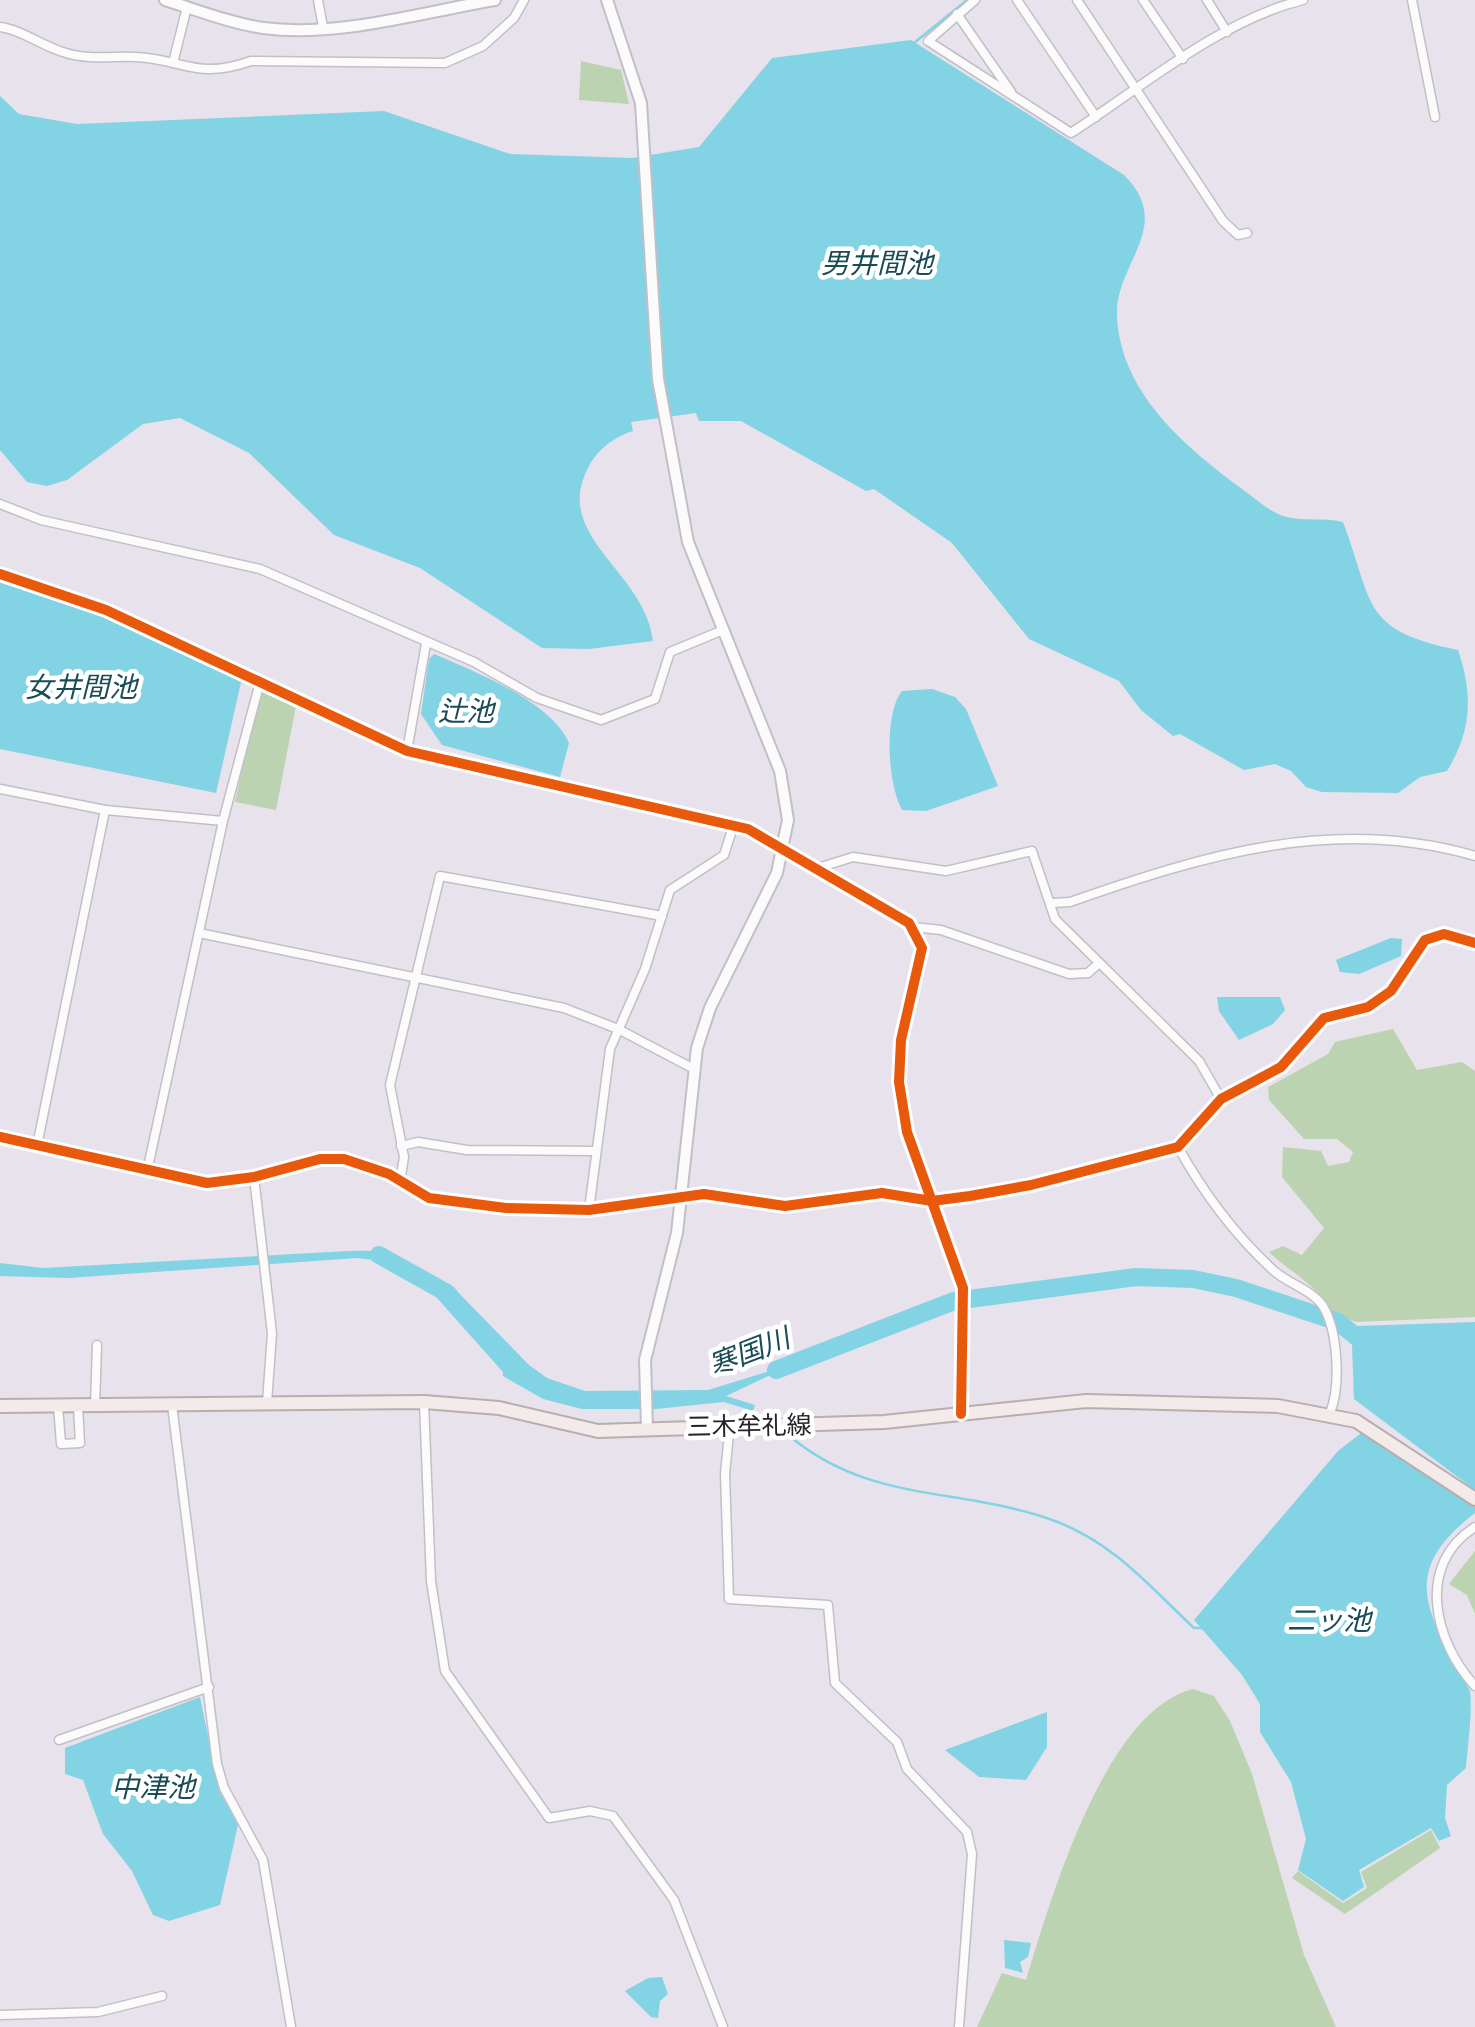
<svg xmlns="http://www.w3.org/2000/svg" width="1475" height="2027" viewBox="0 0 1475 2027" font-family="'Golos Text','Noto Sans JP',sans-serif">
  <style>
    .green { fill: #bcd3b1 }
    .water { fill: #82d3e4 }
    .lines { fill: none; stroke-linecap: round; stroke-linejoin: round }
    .stream { stroke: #82d3e4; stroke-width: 2.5 }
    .river { stroke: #82d3e4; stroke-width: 18 }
    .minor-casing { stroke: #c2bfc6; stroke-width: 11 }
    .tertiary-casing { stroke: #c2bfc6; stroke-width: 14 }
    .primary-casing { stroke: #baadad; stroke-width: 16 }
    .minor { stroke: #fbfbfc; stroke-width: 8 }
    .tertiary { stroke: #fbfbfc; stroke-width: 10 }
    .primary { stroke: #f2ebea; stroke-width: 12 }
    .cycleway-casing { stroke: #fff; stroke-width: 16 }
    .cycleway { stroke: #e8590c; stroke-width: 10 }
    .labels { text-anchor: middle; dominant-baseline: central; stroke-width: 9; stroke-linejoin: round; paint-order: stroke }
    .street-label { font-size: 25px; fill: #262328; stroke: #fff }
    .water-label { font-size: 28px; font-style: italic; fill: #194c55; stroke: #fff }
  </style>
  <rect width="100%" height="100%" fill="#e7e2ec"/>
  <g class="green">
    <polygon points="581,61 621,70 629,104 579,100"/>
    <polygon points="261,683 297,701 276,810 235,802"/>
    <path d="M1393,1029L1417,1070L1462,1062L1475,1071V1317L1356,1322L1331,1312C1320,1287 1290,1272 1269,1252L1283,1246L1302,1255L1324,1228L1282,1177L1283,1147L1321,1151L1328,1166L1349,1162L1353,1152L1337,1139H1304L1269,1100L1268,1087L1328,1054L1335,1042Z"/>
    <polygon points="1475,1551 1475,1614 1467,1595 1449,1584"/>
    <path d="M1193,1689L1214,1696L1230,1721L1252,1774L1304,1955L1336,2027H977L1002,1973L1026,1980C1050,1901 1105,1710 1193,1689Z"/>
    <polygon points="1431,1830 1440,1848 1345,1914 1292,1878 1298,1871 1343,1903 1367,1888 1361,1872"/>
  </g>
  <g class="water">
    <path d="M911,40L1124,175C1176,227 1114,263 1117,317C1121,392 1183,445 1238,486C1251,495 1268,511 1283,516C1302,522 1323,517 1343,522C1374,604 1360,630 1458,650C1473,694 1472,730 1447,771L1420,777L1398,793L1322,792L1306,787L1291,771L1275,764L1244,770L1180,734L1173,736L1141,710L1119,681L1029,639L952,543L874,489L866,491L741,421H699L696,413L631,422L633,431C616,436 597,449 588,468C552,537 645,571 653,641L589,649L542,648L420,568L334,535L249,453L180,418L143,424L67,480L47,486L27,482L0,450V96L19,114L77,124L384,111L510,154L632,158L699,147L772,58Z"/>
    <polygon points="0,578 74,600 242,678 216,793 0,749"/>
    <path d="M434,654C473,671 551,701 569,743L560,777L442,745L421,714L429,659Z"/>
    <path d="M932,689L955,697L966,709L998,786L926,811L902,810C888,785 883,715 902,691Z"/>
    <polygon points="1391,938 1402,939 1401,956 1359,974 1340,972 1336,960"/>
    <polygon points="1217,997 1280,997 1285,1010 1273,1024 1239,1040 1219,1011"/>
    <path d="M348,1251C365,1251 387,1248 398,1263L357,1258L68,1278L0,1276V1263L43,1268Z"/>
    <polygon points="451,1285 529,1365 547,1378 585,1391 708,1390 796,1363 726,1396 755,1405 753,1411 724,1402 656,1409 582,1409 543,1399 503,1376 503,1372 437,1298"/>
    <polygon points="1475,1322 1475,1490 1354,1399 1352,1345 1357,1326"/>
    <path d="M1365,1430L1475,1502V1513C1395,1574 1430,1616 1469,1689C1474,1700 1467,1752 1466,1768L1447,1785L1445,1818L1451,1836L1439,1841L1431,1828L1359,1870L1364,1887L1343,1901L1298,1870L1306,1839L1291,1782L1260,1732V1704L1242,1675L1194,1620L1338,1451Z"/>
    <polygon points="200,1697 219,1790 238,1825 220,1905 169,1921 153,1915 132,1871 103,1834 83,1780 65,1774 65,1748"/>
    <polygon points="1047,1712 1047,1747 1026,1780 979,1777 945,1750"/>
    <polygon points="1004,1940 1031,1943 1028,1957 1020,1962 1023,1973 1005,1968"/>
    <polygon points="662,1977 668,1994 660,2001 658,2018 651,2017 625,1991 648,1978"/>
  </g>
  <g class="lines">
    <g class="stream">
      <polyline points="914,43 967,0"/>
      <path d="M787,1434C870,1505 960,1486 1055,1521C1114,1543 1150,1587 1194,1628H1202"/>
    </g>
    <g class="river">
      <polyline points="379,1255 447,1293 460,1309"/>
      <polyline points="776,1370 954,1301 1136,1277 1193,1279 1236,1288 1338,1322 1373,1350"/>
    </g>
    <g class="minor-casing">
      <g id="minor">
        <polyline points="318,0 323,27"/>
        <path d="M975,0L928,41L1071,133C1142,87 1221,20 1303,0"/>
        <polyline points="1017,0 1096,117"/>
        <polyline points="1077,0 1223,221 1238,235 1247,233"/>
        <polyline points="1143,0 1183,59"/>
        <polyline points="1207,0 1227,32"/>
        <polyline points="1412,0 1435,117"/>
        <polyline points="957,14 1011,92"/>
        <path d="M0,27C23,30 43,47 66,53C88,60 113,56 136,57C187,60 196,80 251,61L445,63L483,46L514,18L524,0"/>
        <polyline points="173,63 187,7"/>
        <polyline points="0,504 41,520 260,569 474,662 537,698 601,720 655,699 670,652 723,630"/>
        <polyline points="0,574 106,610 407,751 748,829 909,923 922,948 901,1040 899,1082 907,1132 963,1288 961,1414"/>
        <polyline points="407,751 426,644"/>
        <polyline points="0,789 105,810 223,821"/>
        <polyline points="818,868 853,857 946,871 1032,851 1055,919 1199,1061 1221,1099"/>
        <path d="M1052,903L1070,902C1204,855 1334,815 1475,856"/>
        <polyline points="913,927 941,930 1069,974 1088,973 1098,964"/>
        <polyline points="199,933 564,1008 618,1029 694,1069"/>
        <polyline points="0,1137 207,1183 254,1177 320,1159 344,1159 389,1174 429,1198 506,1208 589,1210 704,1194 785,1206 882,1193 932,1201 970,1196 1031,1185 1178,1147 1221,1099 1281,1067 1324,1018 1368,1007 1391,991 1425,940 1444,934 1475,943"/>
        <polyline points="37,1146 105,810"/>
        <polyline points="401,1146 418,1142 467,1150 596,1151"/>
        <path d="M1178,1147C1203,1192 1235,1235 1273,1270C1287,1283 1312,1290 1323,1306C1338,1331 1341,1386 1330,1413"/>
        <polyline points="148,1167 223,821 260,682"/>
        <polyline points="254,1177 272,1333 267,1403"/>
        <polyline points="400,1182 404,1157 390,1085 440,876 662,916"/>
        <polyline points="589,1210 610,1049 645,969 670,890 724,855 734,824"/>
        <polyline points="424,1402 431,1581 445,1671 549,1818 590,1811 613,1816 674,1900 723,2027"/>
        <polyline points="172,1405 217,1764 224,1788 263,1860 291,2027"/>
        <polyline points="58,1406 61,1444 80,1443 78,1406"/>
        <polyline points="95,1406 97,1345"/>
        <polyline points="730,1425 725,1473 729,1599 828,1605 835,1683 897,1742 907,1769 967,1832 972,1854 959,2027"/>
        <path d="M1475,1527C1416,1564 1433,1640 1475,1686"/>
        <polyline points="59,1740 209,1687"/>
        <polyline points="0,2015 98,2012 162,1996"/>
      </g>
    </g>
    <g class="tertiary-casing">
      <g id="tertiary">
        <path d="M165,0C197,10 230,23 263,28C338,38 422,12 495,0"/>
        <polyline points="607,0 641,103 658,379 688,542 780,771 788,820 777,873 710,1008 697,1048 677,1233 645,1360 647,1428"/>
      </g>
    </g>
    <g class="primary-casing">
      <polyline id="primary" points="0,1406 424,1402 499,1408 598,1431 884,1422 1086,1401 1278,1406 1356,1421 1475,1499"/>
    </g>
    <use href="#minor" class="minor"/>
    <use href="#tertiary" class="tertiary"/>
    <use href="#primary" class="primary"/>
    <g class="cycleway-casing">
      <g id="cycleway">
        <polyline points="0,574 106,610 407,751 748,829 909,923 922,948 901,1040 899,1082 907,1132 963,1288 961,1414"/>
        <polyline points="0,1137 207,1183 254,1177 320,1159 344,1159 389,1174 429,1198 506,1208 589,1210 704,1194 785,1206 882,1193 932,1201 970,1196 1031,1185 1178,1147 1221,1099 1281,1067 1324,1018 1368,1007 1391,991 1425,940 1444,934 1475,943"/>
      </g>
    </g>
    <use href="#cycleway" class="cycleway"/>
  </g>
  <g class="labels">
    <g class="street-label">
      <text transform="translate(749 1425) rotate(-1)">三木牟礼線</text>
    </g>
    <g class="water-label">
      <text x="877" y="262">男井間池</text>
      <text x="81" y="686">女井間池</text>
      <text x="466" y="710">辻池</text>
      <text transform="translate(749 1351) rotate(-21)">寒国川</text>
      <text x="1329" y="1619">二ッ池</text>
      <text x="153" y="1786">中津池</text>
    </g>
  </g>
</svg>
